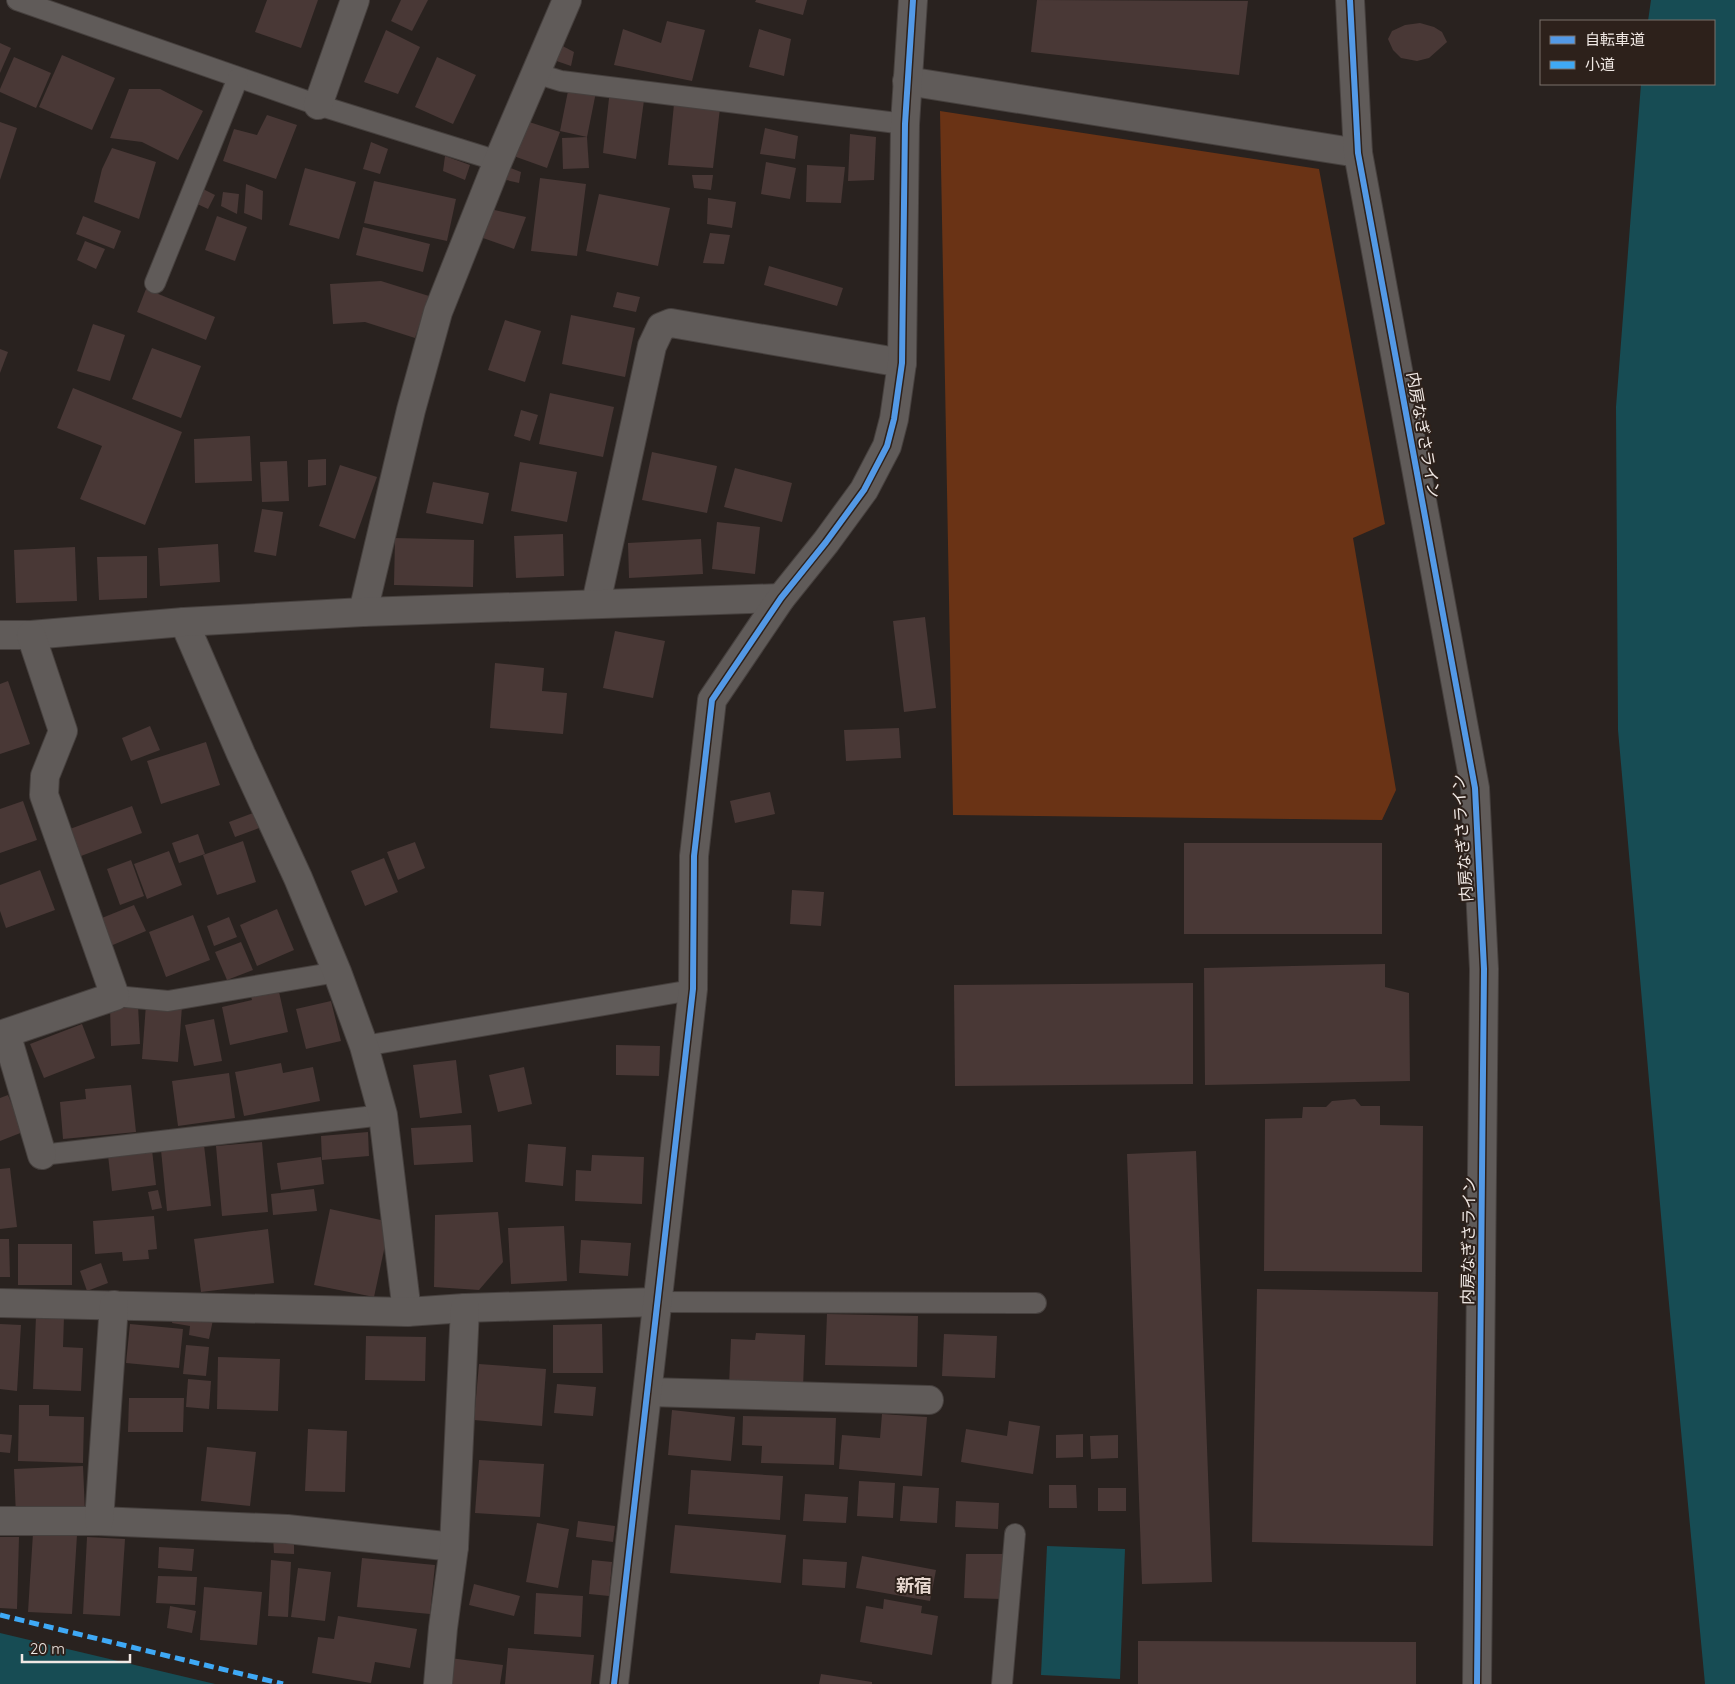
<svg xmlns="http://www.w3.org/2000/svg" width="1735" height="1684" viewBox="0 0 1735 1684" font-family="Quicksand,'Noto Sans JP',sans-serif">
  <style>
    .green { fill: #6a3315 }
    .water { fill: #174c54 }
    .building { fill: #493836 }
    .lines { fill: none; stroke-linecap: round; stroke-linejoin: round }
    .service-casing { stroke: #46403e; stroke-width: 22 }
    .minor-casing { stroke: #46403e; stroke-width: 30 }
    .tertiary-casing { stroke: #46403e; stroke-width: 30 }
    .service { stroke: #605b59; stroke-width: 20 }
    .minor { stroke: #605b59; stroke-width: 28 }
    .tertiary { stroke: #605b59; stroke-width: 28 }
    .quiet { stroke: #3fa9f5; stroke-width: 5; stroke-dasharray: 10 5; stroke-linecap: butt }
    .cycleway-casing { stroke: #2d211b; stroke-width: 9 }
    .cycleway { stroke: #5399e6; stroke-width: 6 }
    .labels { text-anchor: middle; dominant-baseline: central; stroke-width: 4; stroke-linejoin: round; paint-order: stroke }
    .street-label { font-size: 16px; fill: #f0e8e4; stroke: #2d211b }
    .neighbourhood-label { font-size: 18px; font-weight: bold; fill: #e6d6ce; stroke: #2d211b }
  </style>
  <rect width="100%" height="100%" fill="#29221f"/>
  <polygon class="green" points="940,111 1319,169 1385,524 1353,538 1396,790 1382,820 953,815"/>
  <g class="water">
    <polygon points="1651,0 1735,0 1735,1684 1705,1684 1666,1272 1618,730 1616,407 1641,84 1714,84 1714,21 1648,21"/>
    <polygon points="1047,1546 1125,1549 1120,1679 1041,1675"/>
    <polygon points="0,1633 215,1684 0,1684"/>
  </g>
  <g class="building">
    <polygon points="267,0 318,0 301,48 255,32"/>
    <polygon points="401,0 428,0 412,31 391,21"/>
    <polygon points="756,0 807,0 803,15 755,2"/>
    <polygon points="1037,0 1248,1 1239,75 1031,52"/>
    <polygon points="667,21 705,30 692,81 614,65 623,29 661,43"/>
    <polygon points="1420,23 1434,27 1442,32 1447,42 1429,58 1417,61 1401,58 1393,50 1388,39 1392,31 1405,25"/>
    <polygon points="759,29 791,39 784,76 749,67"/>
    <polygon points="386,30 420,47 398,94 364,82"/>
    <polygon points="553,41 574,52 571,66 545,57"/>
    <polygon points="0,43 11,48 0,73"/>
    <polygon points="62,55 115,78 92,130 39,107"/>
    <polygon points="14,57 51,73 36,108 0,92 0,89"/>
    <polygon points="437,57 476,75 453,124 415,107"/>
    <polygon points="569,86 596,92 587,137 560,131"/>
    <polygon points="129,89 160,89 203,111 178,160 142,142 110,138"/>
    <polygon points="610,89 645,93 636,159 603,153"/>
    <polygon points="674,104 720,108 713,168 668,165"/>
    <polygon points="267,115 297,125 276,179 223,161 234,129 257,135"/>
    <polygon points="520,119 560,132 547,168 508,154"/>
    <polygon points="0,122 17,128 0,180"/>
    <polygon points="765,128 798,136 795,159 760,154"/>
    <polygon points="850,134 876,137 874,180 848,181"/>
    <polygon points="587,137 589,168 563,169 562,138"/>
    <polygon points="371,142 388,149 380,174 363,169"/>
    <polygon points="112,148 156,162 139,219 94,202 102,169"/>
    <polygon points="445,156 470,165 465,180 443,171"/>
    <polygon points="766,162 796,168 790,199 761,194"/>
    <polygon points="503,165 521,172 519,183 498,178"/>
    <polygon points="807,165 845,167 841,203 806,202"/>
    <polygon points="305,168 356,182 339,239 289,225"/>
    <polygon points="692,175 713,175 711,190 694,188"/>
    <polygon points="540,178 586,184 577,256 531,251"/>
    <polygon points="374,181 456,199 447,241 364,223"/>
    <polygon points="246,184 263,191 262,220 244,213"/>
    <polygon points="201,188 215,195 208,209 193,202"/>
    <polygon points="223,192 239,194 237,214 221,206"/>
    <polygon points="599,194 670,208 658,266 586,251"/>
    <polygon points="708,198 736,202 732,228 707,224"/>
    <polygon points="490,209 526,217 514,249 483,238"/>
    <polygon points="83,216 121,231 114,249 76,234"/>
    <polygon points="217,216 247,227 235,261 205,250"/>
    <polygon points="363,227 430,244 423,272 356,255"/>
    <polygon points="710,233 730,235 724,264 703,263"/>
    <polygon points="85,241 105,249 96,269 77,260"/>
    <polygon points="769,266 843,288 837,306 764,285"/>
    <polygon points="381,281 429,296 415,338 365,322 333,324 330,284"/>
    <polygon points="146,289 215,317 206,340 137,312"/>
    <polygon points="617,292 640,297 636,312 613,307"/>
    <polygon points="571,315 635,328 625,377 562,364"/>
    <polygon points="505,320 541,331 525,382 488,370"/>
    <polygon points="93,324 125,335 110,381 77,371"/>
    <polygon points="152,348 201,366 181,418 132,399"/>
    <polygon points="0,349 8,352 0,373"/>
    <polygon points="73,388 182,432 145,525 80,499 102,446 57,428"/>
    <polygon points="550,393 614,407 603,457 539,444"/>
    <polygon points="521,410 538,415 530,441 514,436"/>
    <polygon points="250,436 252,481 195,483 194,439"/>
    <polygon points="652,452 717,466 707,513 642,500"/>
    <polygon points="326,459 326,485 308,487 308,460"/>
    <polygon points="287,461 289,501 262,502 260,462"/>
    <polygon points="520,462 577,472 567,522 511,511"/>
    <polygon points="340,465 377,477 355,539 319,526"/>
    <polygon points="735,468 792,483 782,522 724,507"/>
    <polygon points="433,482 489,493 483,524 426,513"/>
    <polygon points="262,509 283,512 276,556 254,552"/>
    <polygon points="717,522 760,527 755,574 712,569"/>
    <polygon points="563,534 564,576 516,578 514,536"/>
    <polygon points="395,538 474,540 473,587 394,585"/>
    <polygon points="701,539 703,574 629,578 628,543"/>
    <polygon points="218,544 220,582 160,586 158,548"/>
    <polygon points="75,547 77,601 16,603 14,550"/>
    <polygon points="147,556 147,598 99,600 97,557"/>
    <polygon points="925,617 936,708 904,712 893,621"/>
    <polygon points="615,631 665,641 653,698 603,688"/>
    <polygon points="495,663 544,668 542,691 567,693 563,734 490,728"/>
    <polygon points="8,681 30,744 0,754 0,684"/>
    <polygon points="150,726 160,750 131,761 122,738"/>
    <polygon points="899,728 901,758 846,761 844,730"/>
    <polygon points="206,742 220,785 161,804 147,761"/>
    <polygon points="770,792 775,814 735,823 730,801"/>
    <polygon points="23,801 37,840 0,853 0,809"/>
    <polygon points="132,806 142,833 81,856 70,829"/>
    <polygon points="253,813 259,828 235,837 229,822"/>
    <polygon points="198,834 205,854 179,863 172,843"/>
    <polygon points="243,841 256,882 217,895 203,855"/>
    <polygon points="415,842 425,868 398,880 387,852"/>
    <rect x="1184" y="843" width="198" height="91"/>
    <polygon points="169,851 182,885 147,899 134,864"/>
    <polygon points="384,858 398,892 365,906 351,871"/>
    <polygon points="131,860 144,896 120,905 107,869"/>
    <polygon points="40,870 55,910 6,928 0,911 0,885"/>
    <polygon points="792,890 824,892 821,926 790,924"/>
    <polygon points="134,905 146,931 108,947 97,920"/>
    <polygon points="277,909 294,950 257,966 240,925"/>
    <polygon points="193,915 210,960 166,977 149,932"/>
    <polygon points="229,917 237,937 214,946 207,926"/>
    <polygon points="241,942 253,970 227,980 215,952"/>
    <polygon points="1385,964 1385,987 1409,993 1410,1081 1205,1085 1204,968"/>
    <polygon points="277,983 288,1032 230,1045 222,1007 252,1000 249,990"/>
    <polygon points="1193,983 1193,1084 955,1086 954,985"/>
    <polygon points="331,1001 341,1041 306,1049 296,1009"/>
    <polygon points="146,1004 182,1006 178,1062 142,1059"/>
    <polygon points="138,1005 140,1044 111,1046 110,1006"/>
    <polygon points="214,1019 222,1061 194,1066 185,1025"/>
    <polygon points="82,1024 95,1058 44,1078 30,1044"/>
    <polygon points="616,1045 660,1046 659,1076 616,1075"/>
    <polygon points="456,1060 462,1113 420,1118 413,1065"/>
    <polygon points="281,1063 283,1073 313,1067 320,1101 244,1116 235,1072"/>
    <polygon points="524,1067 532,1104 498,1112 489,1075"/>
    <polygon points="229,1073 235,1118 178,1126 172,1081"/>
    <polygon points="131,1085 136,1132 63,1139 60,1102 86,1099 85,1089"/>
    <polygon points="8,1095 23,1132 0,1141 0,1098"/>
    <polygon points="1355,1099 1361,1106 1380,1106 1380,1125 1423,1126 1422,1272 1264,1271 1265,1119 1302,1118 1303,1107 1326,1107 1332,1101"/>
    <polygon points="471,1125 473,1162 414,1165 411,1128"/>
    <polygon points="368,1132 369,1156 322,1160 321,1136"/>
    <polygon points="262,1142 268,1212 222,1216 216,1146"/>
    <polygon points="528,1144 566,1147 563,1186 525,1182"/>
    <polygon points="204,1145 211,1206 167,1211 161,1150"/>
    <polygon points="152,1150 156,1185 112,1191 108,1155"/>
    <polygon points="1196,1151 1212,1582 1142,1584 1127,1154"/>
    <polygon points="592,1155 644,1157 642,1204 575,1201 576,1170 591,1171"/>
    <polygon points="321,1157 324,1184 281,1190 277,1163"/>
    <polygon points="10,1168 17,1227 0,1229 0,1169"/>
    <polygon points="314,1189 317,1211 273,1215 271,1194"/>
    <polygon points="158,1190 162,1208 152,1210 148,1192"/>
    <polygon points="330,1209 390,1222 374,1297 314,1285"/>
    <polygon points="498,1212 503,1262 479,1290 434,1287 435,1215"/>
    <polygon points="154,1216 157,1249 148,1250 149,1259 123,1261 122,1252 95,1254 93,1221"/>
    <polygon points="564,1226 567,1281 511,1284 508,1228"/>
    <polygon points="268,1229 274,1283 201,1292 194,1239"/>
    <polygon points="0,1239 9,1239 10,1277 0,1277"/>
    <polygon points="581,1240 631,1243 628,1276 579,1273"/>
    <rect x="18" y="1244" width="54" height="41"/>
    <polygon points="101,1263 108,1283 87,1291 80,1271"/>
    <polygon points="1257,1289 1438,1292 1433,1546 1252,1542"/>
    <polygon points="175,1308 214,1315 209,1339 189,1335 190,1326 172,1323"/>
    <polygon points="827,1314 918,1316 917,1367 825,1365"/>
    <polygon points="36,1316 64,1317 63,1347 83,1348 81,1391 33,1389"/>
    <polygon points="0,1324 21,1325 17,1391 0,1389"/>
    <polygon points="130,1324 183,1329 179,1368 126,1363"/>
    <polygon points="602,1324 603,1373 553,1373 553,1325"/>
    <polygon points="756,1333 805,1335 803,1388 729,1386 731,1339 755,1340"/>
    <polygon points="944,1334 997,1336 995,1378 942,1376"/>
    <polygon points="366,1336 426,1337 425,1381 365,1380"/>
    <polygon points="186,1345 209,1347 206,1376 183,1374"/>
    <polygon points="218,1357 280,1359 278,1411 217,1409"/>
    <polygon points="479,1364 546,1369 542,1426 474,1420"/>
    <polygon points="188,1379 211,1381 209,1409 186,1407"/>
    <polygon points="557,1384 596,1387 593,1416 554,1413"/>
    <polygon points="129,1398 184,1398 183,1432 128,1432"/>
    <polygon points="19,1405 49,1405 49,1416 84,1417 83,1463 18,1461"/>
    <polygon points="672,1410 735,1417 731,1461 668,1455"/>
    <polygon points="882,1414 927,1417 922,1476 839,1469 842,1435 880,1438"/>
    <polygon points="743,1416 836,1418 834,1465 761,1463 762,1446 742,1445"/>
    <polygon points="1009,1421 1040,1426 1033,1474 961,1462 966,1429 1007,1436"/>
    <polygon points="308,1429 347,1431 345,1492 305,1491"/>
    <polygon points="0,1434 12,1435 10,1453 0,1452"/>
    <polygon points="1083,1434 1083,1457 1056,1458 1056,1435"/>
    <polygon points="1118,1435 1118,1458 1091,1459 1090,1436"/>
    <polygon points="207,1447 256,1452 250,1506 201,1501"/>
    <polygon points="479,1460 544,1464 540,1517 475,1513"/>
    <polygon points="83,1466 85,1513 16,1516 14,1469"/>
    <polygon points="691,1470 783,1476 780,1520 688,1514"/>
    <polygon points="859,1481 895,1483 893,1518 857,1516"/>
    <polygon points="1049,1485 1076,1485 1077,1508 1049,1508"/>
    <polygon points="903,1486 939,1488 937,1523 900,1521"/>
    <rect x="1098" y="1488" width="28" height="23"/>
    <polygon points="805,1494 848,1497 846,1523 803,1521"/>
    <polygon points="956,1501 999,1503 998,1529 955,1527"/>
    <polygon points="578,1521 615,1526 613,1542 576,1537"/>
    <polygon points="537,1523 569,1529 558,1588 526,1582"/>
    <polygon points="675,1525 786,1535 781,1583 670,1573"/>
    <polygon points="33,1533 77,1535 72,1614 28,1612"/>
    <polygon points="273,1536 294,1541 294,1554 274,1553"/>
    <polygon points="0,1537 19,1537 17,1609 0,1608"/>
    <polygon points="87,1537 125,1539 120,1616 83,1614"/>
    <polygon points="159,1547 194,1549 192,1571 158,1568"/>
    <polygon points="966,1554 1004,1554 1002,1599 964,1598"/>
    <polygon points="862,1556 936,1570 930,1601 856,1588"/>
    <polygon points="362,1558 435,1565 430,1614 357,1607"/>
    <polygon points="803,1559 847,1562 845,1588 802,1585"/>
    <polygon points="271,1560 291,1562 288,1617 268,1616"/>
    <polygon points="592,1560 612,1562 609,1596 589,1594"/>
    <polygon points="298,1568 331,1572 325,1621 291,1617"/>
    <polygon points="158,1576 197,1577 195,1605 156,1603"/>
    <polygon points="474,1584 520,1596 514,1616 469,1605"/>
    <polygon points="204,1587 262,1592 257,1645 200,1640"/>
    <polygon points="536,1593 583,1596 581,1637 534,1634"/>
    <polygon points="884,1599 922,1606 921,1613 938,1616 932,1655 860,1642 866,1606 883,1609"/>
    <polygon points="170,1606 196,1611 192,1633 167,1628"/>
    <polygon points="338,1616 417,1629 410,1668 375,1662 371,1683 312,1673 318,1637 334,1639"/>
    <polygon points="1138,1641 1416,1642 1416,1684 1138,1684"/>
    <polygon points="508,1648 594,1655 591,1684 505,1684"/>
    <polygon points="450,1658 503,1665 500,1684 446,1684"/>
    <polygon points="821,1674 872,1682 872,1684 819,1684"/>
  </g>
  <g class="lines">
    <g class="service-casing">
      <g id="service">
        <polyline points="17,0 318,105 498,161"/>
        <polyline points="535,73 561,81 905,124"/>
        <polyline points="155,283 238,78"/>
        <polyline points="115,996 168,1001 337,972"/>
        <polyline points="364,1046 692,990"/>
        <polyline points="42,1155 383,1115"/>
        <polyline points="656,1302 1036,1303"/>
        <polyline points="1002,1684 1015,1534"/>
      </g>
    </g>
    <g class="minor-casing">
      <g id="minor">
        <polyline points="907,81 1358,153"/>
        <polyline points="318,105 355,0"/>
        <polyline points="596,603 652,346 661,327 671,323 902,363"/>
        <polyline points="363,612 411,410 438,312 498,161 567,0"/>
        <polyline points="184,622 241,754 298,878 337,972 364,1046 383,1115 407,1312"/>
        <polyline points="0,635 31,635 184,622 363,612 781,598"/>
        <polyline points="31,635 63,731 45,776 44,795 115,996 6,1033 42,1155"/>
        <polyline points="0,1303 407,1312 465,1308 656,1302"/>
        <polyline points="648,1392 929,1400"/>
        <polyline points="0,1521 99,1521 287,1529 454,1547"/>
        <polyline points="99,1521 114,1305"/>
        <polyline points="438,1684 443,1628 454,1547 465,1308"/>
        <polyline points="614,1684 693,989 694,856 712,700 781,598 826,542 864,490 887,446 894,419 902,363 905,124 913,0"/>
      </g>
    </g>
    <g class="tertiary-casing">
      <polyline id="tertiary" points="1350,0 1358,153 1475,788 1484,969 1477,1684"/>
    </g>
    <use href="#service" class="service"/>
    <use href="#minor" class="minor"/>
    <use href="#tertiary" class="tertiary"/>
    <polyline class="quiet" points="0,1615 283,1684"/>
    <g class="cycleway-casing">
      <g id="cycleway">
        <polyline points="1350,0 1358,153 1475,788 1484,969 1477,1684"/>
        <polyline points="614,1684 693,989 694,856 712,700 781,598 826,542 864,490 887,446 894,419 902,363 905,124 913,0"/>
      </g>
    </g>
    <use href="#cycleway" class="cycleway"/>
  </g>
  <g class="labels">
    <g class="street-label">
      <text transform="translate(1424 435) rotate(80)">内房なぎさライン</text>
      <text transform="translate(1462 838) rotate(-94)">内房なぎさライン</text>
      <text transform="translate(1468 1241) rotate(-89)">内房なぎさライン</text>
    </g>
    <g class="neighbourhood-label">
      <text x="914" y="1585">新宿</text>
    </g>
  </g>
  <rect x="1540" y="20" width="175" height="65" fill="#2d211b" stroke="#7b716b"/>
  <rect x="1550" y="36" width="25" height="8" fill="#5399e6" stroke="#7b716b"/>
  <text x="1585" y="45" font-size="15" fill="#f0e8e4">自転車道</text>
  <rect x="1550" y="61" width="25" height="8" fill="#3fa9f5" stroke="#7b716b"/>
  <text x="1585" y="70" font-size="15" fill="#f0e8e4">小道</text>
  <path d="M22 1654v8h108v-8" fill="none" stroke="#f0e8e4" stroke-width="2.5"/>
  <text x="30" y="1654" font-size="15" fill="#f0e8e4" stroke="#2d211b" stroke-width="4" paint-order="stroke">20 m</text>
</svg>
